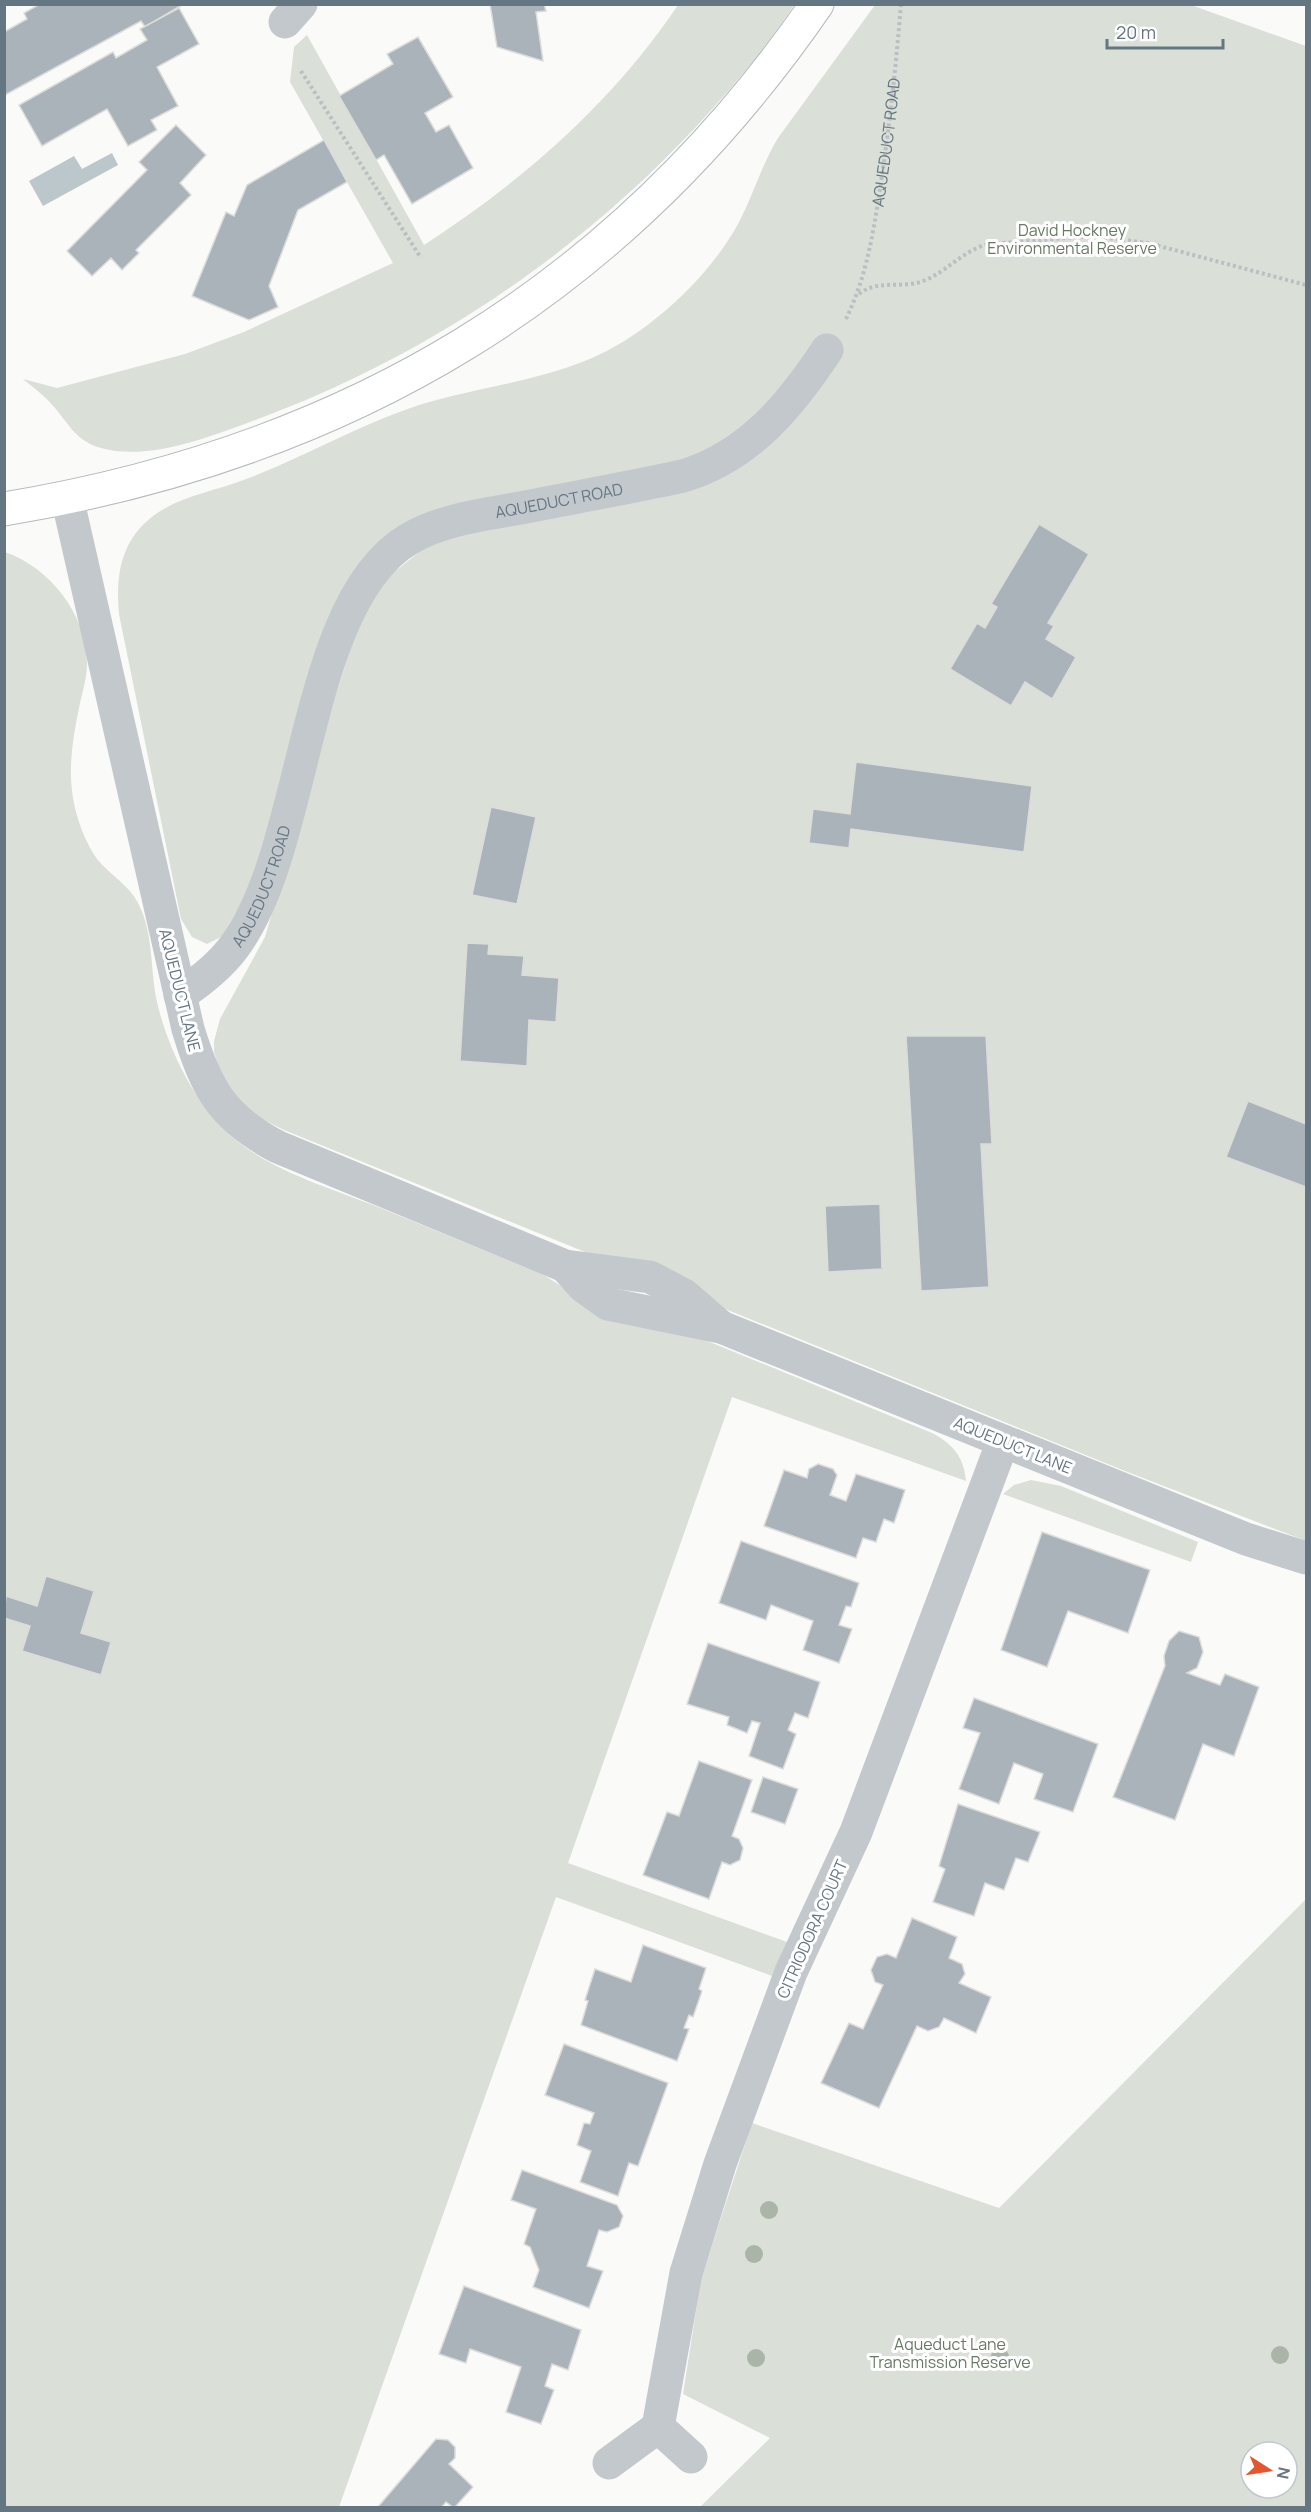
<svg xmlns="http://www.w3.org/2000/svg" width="1311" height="2512" viewBox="0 0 1311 2512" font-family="Manrope,sans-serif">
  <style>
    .green { fill: #dadfd7; fill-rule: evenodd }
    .water { fill: #bbc7cb }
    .building { fill: #aab3b9; stroke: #dcdcda; stroke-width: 1.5 }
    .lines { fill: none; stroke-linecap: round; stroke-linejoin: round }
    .major-casing { stroke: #b5babe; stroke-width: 35 }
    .path { stroke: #bbbfc2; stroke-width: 4; stroke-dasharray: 3 3; stroke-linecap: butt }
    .minor { stroke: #c3c8cc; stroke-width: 33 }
    .major { stroke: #fff; stroke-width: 33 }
    .tree { fill: #aab4a7 }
    .labels { text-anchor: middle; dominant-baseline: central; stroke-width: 6; stroke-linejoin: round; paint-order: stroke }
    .street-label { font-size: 16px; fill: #657683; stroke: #fff }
    .park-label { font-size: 16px; fill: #687a64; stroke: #fff }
  </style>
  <rect width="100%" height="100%" fill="#fafaf8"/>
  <g class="green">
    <path d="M678,5H794C766,49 730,90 695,128C571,260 420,360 250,422C206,438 148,461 101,448C78,442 69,425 55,408C46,397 34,388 23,379L57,388L185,354L244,332L393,263L290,82L294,47L307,35L424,245C523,181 612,103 678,5Z"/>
    <path d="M875,5H1191L1306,46V1541L1125,1471L284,1130L244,1110L221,1074L214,1052V1041L220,1019L265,937L332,707L351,647L377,586L434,540L697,486L783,391L715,452L397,533L252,884L223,936L207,944L192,937L181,919L119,614C116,580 119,547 146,522C174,496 214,492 249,478C306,456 361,424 419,405C487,384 560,380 621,343C666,316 713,270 738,224C753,196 761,166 778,138Z"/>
    <path d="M5,552C50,568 86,613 87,663C87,678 82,693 79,708C72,741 67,774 75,808C79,825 87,845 97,859C110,875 129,885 138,903C154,933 150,971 157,1002C167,1045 189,1091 218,1123C258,1168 324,1185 378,1207C433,1229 487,1252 542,1274L566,1289L683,1331L932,1433C953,1444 964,1457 966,1481L732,1397L568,1863L787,1942L772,1976L556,1897L339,2507L5,2508Z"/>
    <polygon points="1031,1480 1061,1486 1198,1542 1191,1562 1003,1494 1014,1485"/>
    <path d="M1306,1899V2507H700L770,2438L683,2394L701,2279L752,2123L999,2208ZM1251,2452H1287V2488H1251Z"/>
  </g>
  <polygon class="water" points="112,153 118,165 43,206 29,181 74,156 82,169"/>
  <g class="building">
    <polygon points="40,4 182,4 182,5 145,27 141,21 5,95 4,32 27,19 24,13"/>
    <polygon points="490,4 544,4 546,11 536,12 543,61 497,47"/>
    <polygon points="179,8 199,44 157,67 178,106 151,120 157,130 128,146 107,109 42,146 19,105 113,52 116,58 147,40 140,29"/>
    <polygon points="418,37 453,97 425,113 436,132 449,125 473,168 412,204 384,155 376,160 339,96 393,64 387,54"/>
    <polygon points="176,125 206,155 180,183 191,195 136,250 139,253 122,270 111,258 92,276 67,251 147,170 139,162"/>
    <polygon points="324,140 347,182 298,210 269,286 278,307 249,320 192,296 226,212 234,216 247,185"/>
    <polygon points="1039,524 1089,554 1048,623 1054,626 1046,639 1076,657 1052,699 1025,682 1011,706 950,669 977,623 985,628 997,607 991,604"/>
    <polygon points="856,762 1032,786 1024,852 851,829 849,848 809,843 813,809 850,814"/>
    <polygon points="491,807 536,817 517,904 472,895"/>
    <polygon points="467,943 489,944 488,954 524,956 522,975 559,978 556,1022 529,1020 527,1066 460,1061"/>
    <polygon points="906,1036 986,1036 992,1144 981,1144 989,1287 921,1291"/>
    <polygon points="1248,1101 1306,1124 1306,1187 1226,1157"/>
    <polygon points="880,1204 882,1269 828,1272 825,1206"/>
    <polygon points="818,1464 833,1469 837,1475 830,1495 846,1501 856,1474 905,1490 894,1523 884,1519 876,1542 863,1538 856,1558 764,1526 784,1470 807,1478 809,1469"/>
    <polygon points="1042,1532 1150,1570 1128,1633 1068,1611 1047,1667 1001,1650"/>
    <polygon points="741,1541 859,1583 851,1607 846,1606 839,1625 852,1629 839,1663 803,1650 813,1621 771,1605 766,1620 719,1603"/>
    <polygon points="46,1576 94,1591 81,1633 111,1642 101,1675 22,1651 30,1626 4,1618 6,1596 37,1606"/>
    <polygon points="1179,1631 1199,1637 1203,1652 1197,1668 1187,1673 1220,1685 1225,1674 1259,1687 1234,1756 1203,1744 1175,1820 1113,1797 1165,1666 1164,1656 1169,1641"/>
    <polygon points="708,1643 820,1682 808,1718 795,1713 788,1730 796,1734 783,1769 749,1756 760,1723 752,1721 747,1733 727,1725 729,1717 687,1704"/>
    <polygon points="974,1698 1098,1744 1073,1812 1034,1799 1043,1774 1014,1763 999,1804 959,1789 980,1733 963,1728"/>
    <polygon points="699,1761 752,1780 732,1836 739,1839 743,1848 740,1860 730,1865 722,1862 709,1899 643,1875 667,1812 679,1816"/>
    <polygon points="763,1777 798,1789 785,1824 751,1812"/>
    <polygon points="958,1804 1040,1832 1028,1862 1016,1858 1004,1890 985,1883 974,1916 933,1902 945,1869 939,1866"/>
    <polygon points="912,1918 957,1937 949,1958 962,1964 965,1974 959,1983 991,1997 976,2033 944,2018 939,2027 928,2031 917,2026 879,2108 821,2083 849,2023 863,2029 883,1985 875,1982 871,1970 877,1957 887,1954 896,1958"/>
    <polygon points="643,1945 706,1968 699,1989 702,1991 693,2017 689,2015 684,2028 689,2029 677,2061 581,2025 588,2001 585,2000 595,1969 631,1982"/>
    <polygon points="564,2044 668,2083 638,2166 629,2163 618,2196 580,2182 591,2151 577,2145 584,2123 590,2124 594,2113 545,2095"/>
    <polygon points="522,2170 617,2205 623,2216 619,2227 607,2232 599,2230 587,2266 603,2271 589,2308 533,2287 539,2270 530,2247 524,2244 536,2209 511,2200"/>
    <polygon points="464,2286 581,2330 568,2370 552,2364 545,2386 554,2390 541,2424 506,2412 521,2367 470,2349 466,2363 439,2354"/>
    <polygon points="436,2439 448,2440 455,2447 455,2458 449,2464 473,2487 454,2508 446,2502 441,2508 377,2508"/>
  </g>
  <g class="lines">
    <g class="major-casing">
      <path id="major" d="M4,509C348,452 618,293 817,4"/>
    </g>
    <g class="path">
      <polyline points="301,71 421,258"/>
      <path d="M859,294C877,279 902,289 923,281C947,272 962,251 988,244L1092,236L1148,243L1306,285"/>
      <path id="s1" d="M846,319C867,276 874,229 881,182C890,123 896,64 901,4"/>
    </g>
    <g class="minor">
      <polyline points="285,22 301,4"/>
      <path d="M67,497L188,1029C206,1088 222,1118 278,1147L565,1266L650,1277L684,1295L721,1327"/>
      <path id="s2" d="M180,995C201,981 219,967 234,947C309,847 302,602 409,539C444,518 491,514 531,506C582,496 632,487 683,476C749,456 790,406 827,350"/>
      <polyline points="565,1266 583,1286 608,1304 721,1327 1246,1539 1306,1558"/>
      <polyline points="658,2427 686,2273 720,2164 791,1972 856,1832 1003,1441"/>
      <polyline points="609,2463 658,2427 691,2457"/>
    </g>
    <use href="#major" class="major"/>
  </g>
  <g class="tree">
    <circle cx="769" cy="2210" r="9"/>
    <circle cx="754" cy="2254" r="9"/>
    <circle cx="1280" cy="2355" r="9"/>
    <circle cx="1000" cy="2357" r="9"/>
    <circle cx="756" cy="2358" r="9"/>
  </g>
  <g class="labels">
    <g class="street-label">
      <text stroke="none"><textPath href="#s1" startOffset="182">AQUEDUCT ROAD</textPath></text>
      <text stroke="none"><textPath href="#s2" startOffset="680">AQUEDUCT ROAD</textPath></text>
      <text stroke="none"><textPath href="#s2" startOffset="140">AQUEDUCT ROAD</textPath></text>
      <text transform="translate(180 990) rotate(76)">AQUEDUCT LANE</text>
      <text transform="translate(1013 1445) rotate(22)">AQUEDUCT LANE</text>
      <text transform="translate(812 1929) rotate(-66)">CITRIODORA COURT</text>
    </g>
    <g class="park-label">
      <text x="1072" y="230">David Hockney<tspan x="1072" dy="18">Environmental Reserve</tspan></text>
      <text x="950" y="2344">Aqueduct Lane<tspan x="950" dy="18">Transmission Reserve</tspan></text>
    </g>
  </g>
  <rect width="1311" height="2512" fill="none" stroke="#657683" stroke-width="12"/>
  <g transform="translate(1269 2470) rotate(102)"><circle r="28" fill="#ffffff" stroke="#c1c8cd" stroke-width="1.5"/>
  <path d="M0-4.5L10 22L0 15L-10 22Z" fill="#e4572e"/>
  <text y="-9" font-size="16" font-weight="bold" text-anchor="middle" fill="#657683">N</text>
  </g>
  <path d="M1107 39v9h116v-9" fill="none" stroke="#657683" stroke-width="3"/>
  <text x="1116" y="39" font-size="18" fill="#657683" stroke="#ffffff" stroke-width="4.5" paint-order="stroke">20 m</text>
</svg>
